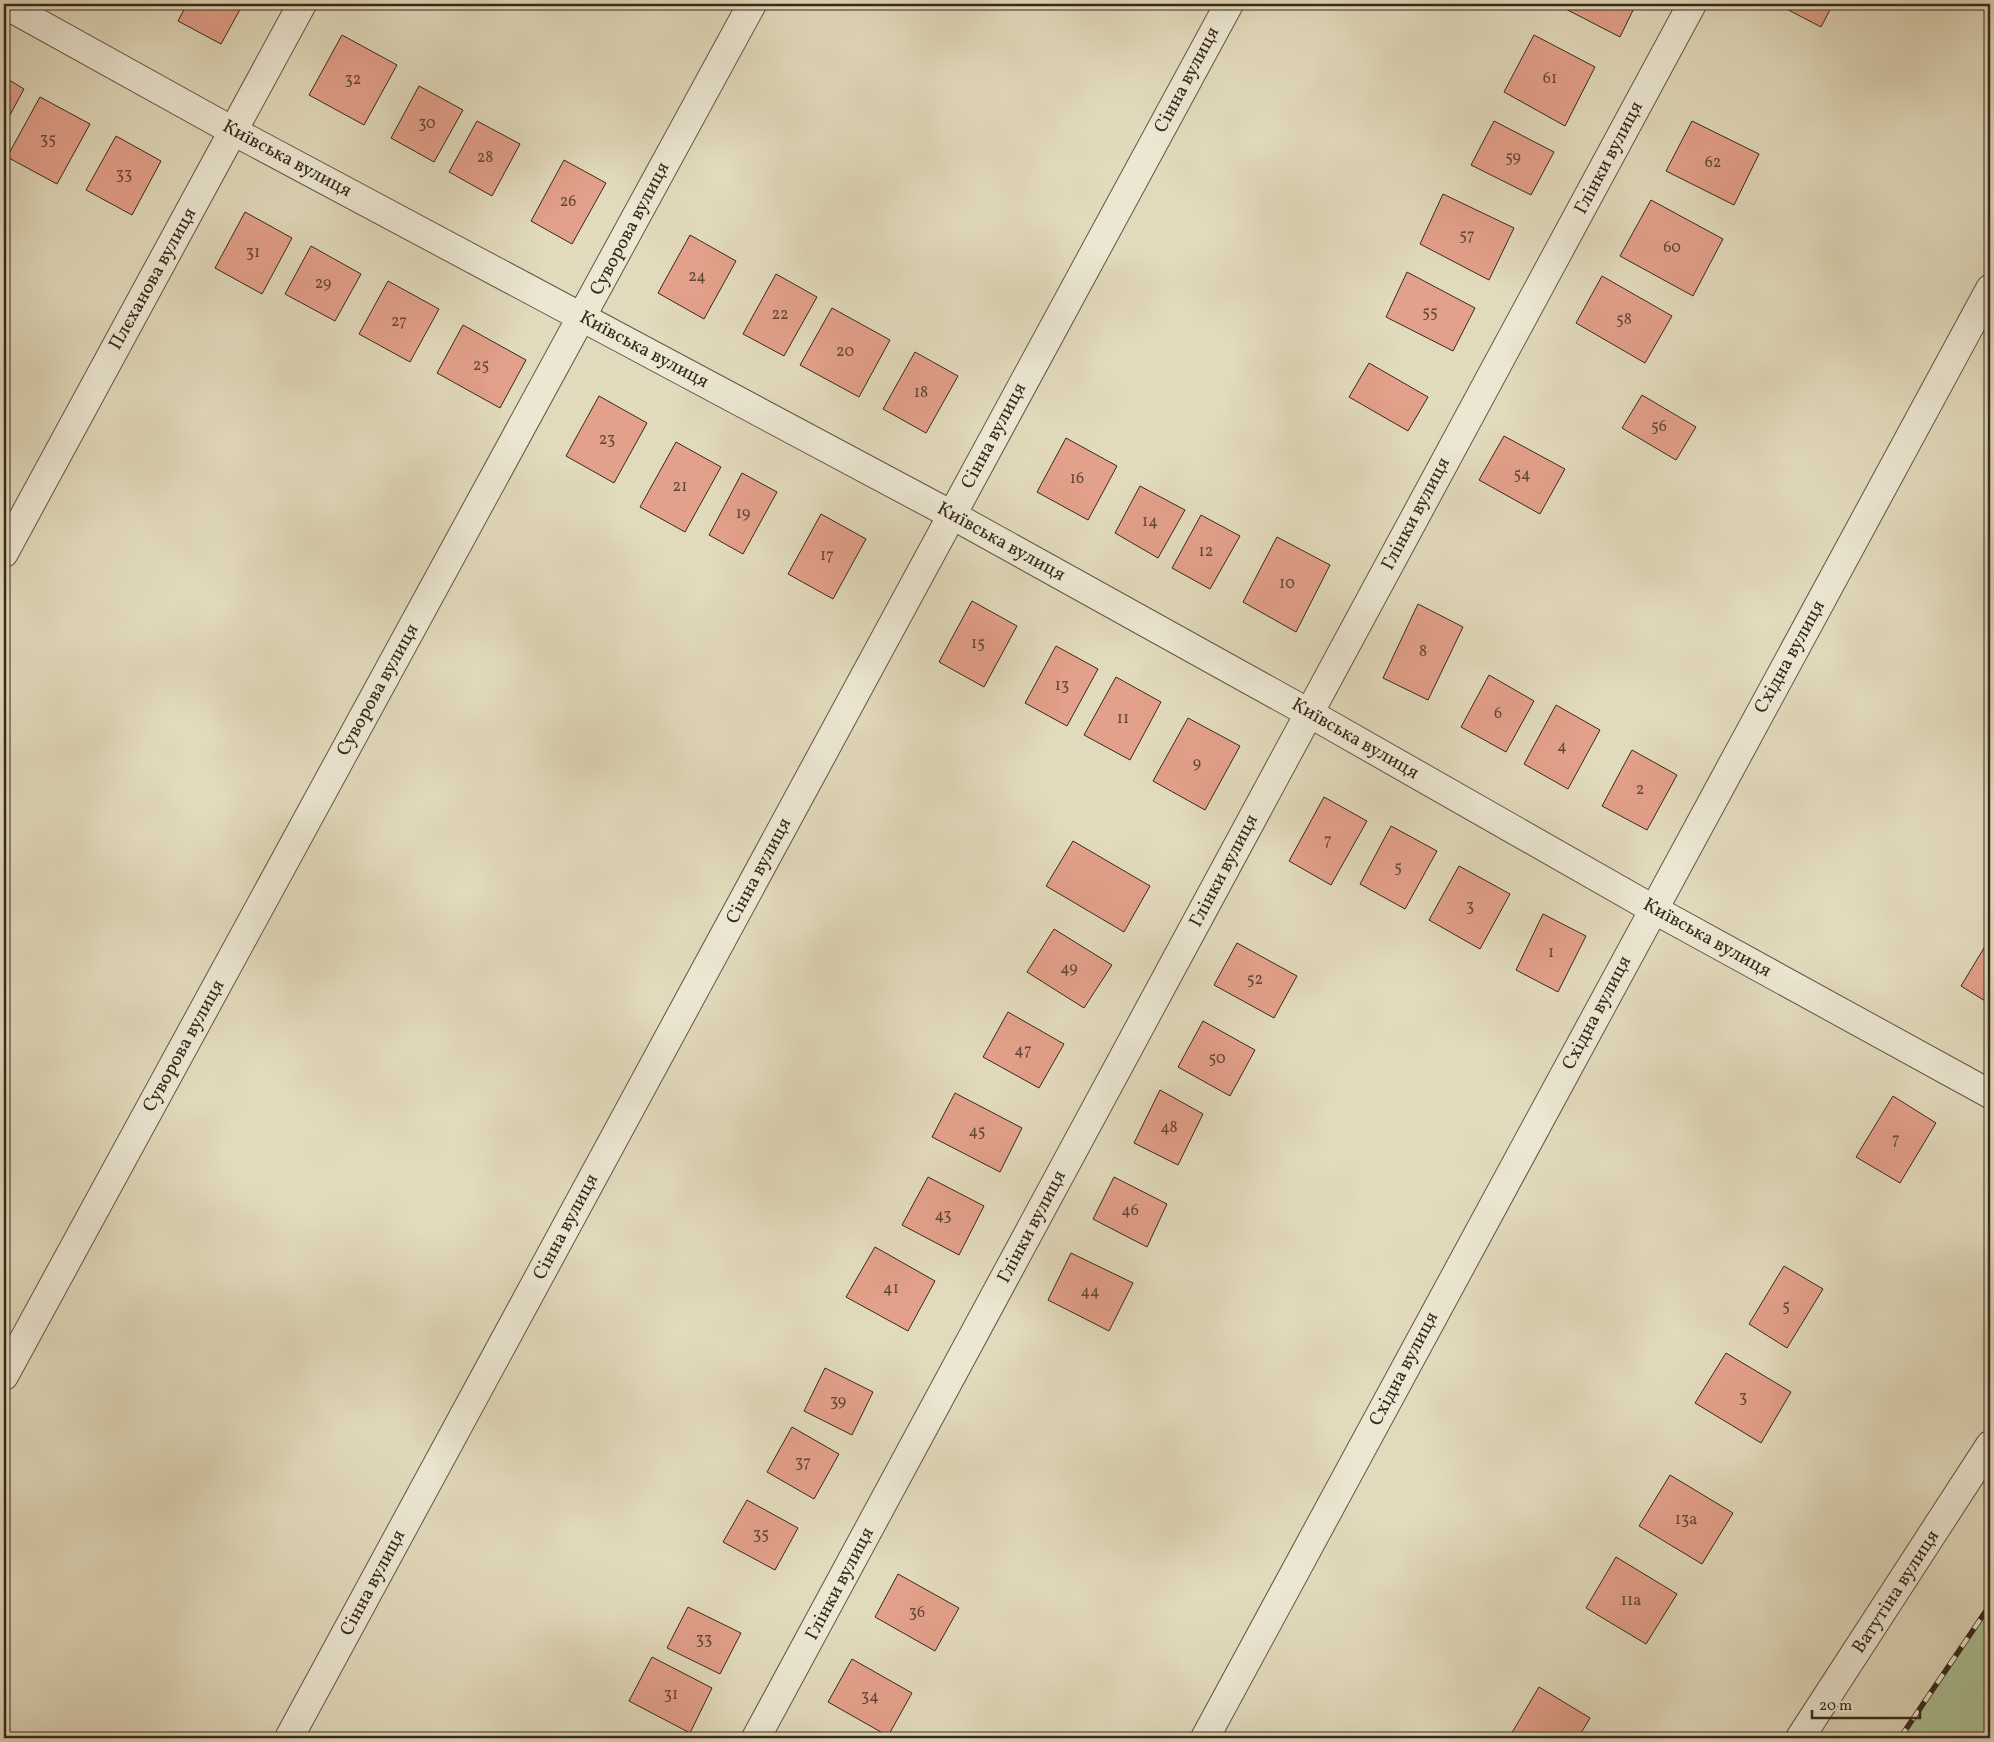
<svg xmlns="http://www.w3.org/2000/svg" width="1994" height="1742" viewBox="0 0 1994 1742" font-family="Vollkorn,serif">
  <style>
    .green { fill: #adc195; stroke: #727558 }
    .building { fill: #e3a08a; stroke: #37291b }
    .lines { fill: none; stroke-linecap: round; stroke-linejoin: round }
    .minor-casing { stroke: #625543; stroke-width: 30 }
    .minor { stroke: #ece7d3; stroke-width: 28 }
    .rail-casing { stroke: #37291b; stroke-width: 5.5 }
    .rail { stroke: #ece7d3; stroke-width: 4; stroke-dasharray: 11; stroke-linecap: butt }
    .labels { text-anchor: middle; dominant-baseline: central; stroke-width: 5; stroke-linejoin: round; paint-order: stroke }
    .number-label { font-size: 16px; fill: #624737 }
    .street-label { font-size: 19px; fill: #37291b; stroke: #ece7d3 }
  </style>
  <rect width="100%" height="100%" fill="#e2dabc"/>
  <filter id="stains"><feTurbulence type="fractalNoise" baseFrequency=".004" numOctaves="4"/><feColorMatrix values="0 0 0 0 .2 0 0 0 0 .09 0 0 0 0 .02 0 0 0 .5 -.17"/></filter>
  <radialGradient id="worn" r=".72"><stop offset=".6" stop-color="#630" stop-opacity="0"/><stop offset="1" stop-color="#630" stop-opacity=".3"/></radialGradient>
  <polygon class="green" points="1990,1605 1990,1738 1900,1738"/>
  <g class="building">
    <polygon points="187,4 243,4 221,44 178,21"/>
    <polygon points="1556,4 1636,4 1620,37"/>
    <polygon points="1777,4 1833,4 1821,27"/>
    <polygon points="342,35 397,65 364,125 309,95"/>
    <polygon points="1534,35 1595,67 1565,126 1504,92"/>
    <polygon points="4,77 24,89 4,126"/>
    <polygon points="419,86 463,110 434,162 391,138"/>
    <polygon points="40,97 90,124 57,184 7,157"/>
    <polygon points="477,121 520,144 492,196 449,172"/>
    <polygon points="1494,121 1554,152 1531,195 1471,165"/>
    <polygon points="1692,121 1759,154 1734,205 1666,171"/>
    <polygon points="116,136 161,161 132,215 86,190"/>
    <polygon points="564,160 606,183 572,244 531,221"/>
    <polygon points="1443,194 1514,228 1489,280 1420,244"/>
    <polygon points="1651,200 1723,239 1693,296 1620,256"/>
    <polygon points="245,212 292,238 262,294 215,268"/>
    <polygon points="690,235 736,261 704,319 658,293"/>
    <polygon points="311,246 361,274 335,321 285,294"/>
    <polygon points="1407,272 1475,308 1453,351 1386,317"/>
    <polygon points="776,274 817,297 784,356 743,334"/>
    <polygon points="1602,276 1672,316 1645,363 1576,323"/>
    <polygon points="388,281 439,309 410,362 359,334"/>
    <polygon points="832,308 890,340 859,397 800,365"/>
    <polygon points="463,325 526,360 500,408 437,373"/>
    <polygon points="915,352 958,376 926,433 883,409"/>
    <polygon points="1369,363 1428,397 1408,431 1349,397"/>
    <polygon points="1642,395 1696,427 1676,460 1622,428"/>
    <polygon points="599,396 647,423 614,483 566,456"/>
    <polygon points="1504,436 1565,469 1540,514 1479,480"/>
    <polygon points="1066,438 1117,466 1088,520 1037,492"/>
    <polygon points="676,442 721,467 685,532 640,507"/>
    <polygon points="742,473 777,492 743,554 709,535"/>
    <polygon points="1140,486 1185,510 1158,558 1115,533"/>
    <polygon points="821,514 866,539 833,599 788,574"/>
    <polygon points="1201,515 1240,536 1210,589 1172,568"/>
    <polygon points="1277,537 1330,565 1296,632 1243,602"/>
    <polygon points="972,601 1017,626 984,687 939,662"/>
    <polygon points="1418,604 1463,627 1428,700 1383,678"/>
    <polygon points="1056,646 1098,669 1067,726 1025,703"/>
    <polygon points="1489,675 1534,701 1506,752 1461,727"/>
    <polygon points="1116,677 1161,702 1130,760 1084,735"/>
    <polygon points="1556,705 1600,730 1568,789 1524,764"/>
    <polygon points="1188,718 1240,746 1205,810 1153,781"/>
    <polygon points="1632,750 1677,775 1647,830 1602,806"/>
    <polygon points="1324,797 1367,821 1331,885 1289,861"/>
    <polygon points="1391,826 1437,851 1405,909 1360,884"/>
    <polygon points="1073,841 1150,886 1124,932 1046,886"/>
    <polygon points="1459,866 1510,894 1480,949 1429,920"/>
    <polygon points="1543,914 1586,936 1558,992 1516,970"/>
    <polygon points="1054,929 1112,965 1084,1008 1027,972"/>
    <polygon points="1990,938 1990,1004 1961,986"/>
    <polygon points="1237,943 1297,976 1274,1018 1214,985"/>
    <polygon points="1008,1012 1064,1044 1039,1088 983,1057"/>
    <polygon points="1203,1021 1255,1050 1230,1096 1178,1067"/>
    <polygon points="1160,1090 1203,1114 1178,1165 1134,1143"/>
    <polygon points="955,1093 1022,1128 1000,1172 932,1137"/>
    <polygon points="1893,1096 1936,1123 1900,1183 1856,1157"/>
    <polygon points="928,1177 984,1206 959,1255 902,1225"/>
    <polygon points="1114,1177 1167,1204 1147,1247 1093,1219"/>
    <polygon points="875,1247 935,1281 908,1331 846,1297"/>
    <polygon points="1071,1253 1133,1283 1109,1331 1048,1300"/>
    <polygon points="1784,1266 1823,1289 1787,1348 1749,1324"/>
    <polygon points="1726,1353 1791,1392 1761,1443 1695,1403"/>
    <polygon points="825,1368 873,1392 852,1435 804,1411"/>
    <polygon points="792,1427 839,1454 814,1499 767,1472"/>
    <polygon points="1670,1475 1733,1513 1702,1564 1639,1526"/>
    <polygon points="747,1500 798,1528 775,1570 723,1542"/>
    <polygon points="1616,1557 1677,1594 1646,1644 1586,1608"/>
    <polygon points="898,1574 959,1608 935,1651 875,1617"/>
    <polygon points="688,1607 741,1633 720,1674 667,1648"/>
    <polygon points="652,1657 712,1688 690,1733 629,1701"/>
    <polygon points="852,1659 912,1693 888,1736 828,1702"/>
    <polygon points="1539,1687 1590,1718 1578,1738 1513,1738 1510,1736"/>
  </g>
  <g class="lines">
    <g class="minor-casing">
      <g id="minor">
        <polyline points="4,4 233,131 952,515 1309,713 1653,909 1990,1094"/>
        <polyline points="4,553 302,4"/>
        <polyline points="4,1376 752,4"/>
        <polyline points="289,1738 1229,4"/>
        <polyline points="756,1738 1692,4"/>
        <polyline points="1205,1738 1990,289"/>
        <polyline points="1800,1738 1990,1445"/>
      </g>
    </g>
    <use href="#minor" class="minor"/>
    <g class="rail-casing">
      <polyline id="rail" points="1900,1738 1990,1605"/>
    </g>
    <use href="#rail" class="rail"/>
  </g>
  <g class="labels">
    <g class="number-label">
      <text x="1550" y="79">61</text>
      <text x="353" y="80">32</text>
      <text x="427" y="124">30</text>
      <text x="48" y="140">35</text>
      <text x="485" y="158">28</text>
      <text x="1513" y="158">59</text>
      <text x="1713" y="163">62</text>
      <text x="124" y="175">33</text>
      <text x="568" y="202">26</text>
      <text x="1467" y="236">57</text>
      <text x="1672" y="248">60</text>
      <text x="253" y="253">31</text>
      <text x="697" y="277">24</text>
      <text x="323" y="284">29</text>
      <text x="1430" y="313">55</text>
      <text x="780" y="315">22</text>
      <text x="1624" y="320">58</text>
      <text x="399" y="322">27</text>
      <text x="845" y="352">20</text>
      <text x="481" y="366">25</text>
      <text x="921" y="393">18</text>
      <text x="1659" y="427">56</text>
      <text x="607" y="440">23</text>
      <text x="1522" y="475">54</text>
      <text x="1077" y="479">16</text>
      <text x="680" y="487">21</text>
      <text x="743" y="514">19</text>
      <text x="1150" y="522">14</text>
      <text x="1206" y="552">12</text>
      <text x="827" y="556">17</text>
      <text x="1287" y="584">10</text>
      <text x="978" y="644">15</text>
      <text x="1423" y="652">8</text>
      <text x="1062" y="686">13</text>
      <text x="1498" y="714">6</text>
      <text x="1123" y="719">11</text>
      <text x="1562" y="747">4</text>
      <text x="1197" y="764">9</text>
      <text x="1640" y="790">2</text>
      <text x="1328" y="841">7</text>
      <text x="1398" y="868">5</text>
      <text x="1470" y="907">3</text>
      <text x="1551" y="953">1</text>
      <text x="1069" y="969">49</text>
      <text x="1255" y="980">52</text>
      <text x="1023" y="1051">47</text>
      <text x="1217" y="1059">50</text>
      <text x="1169" y="1128">48</text>
      <text x="977" y="1132">45</text>
      <text x="1896" y="1140">7</text>
      <text x="1130" y="1211">46</text>
      <text x="943" y="1216">43</text>
      <text x="891" y="1289">41</text>
      <text x="1090" y="1292">44</text>
      <text x="1786" y="1307">5</text>
      <text x="1743" y="1398">3</text>
      <text x="838" y="1402">39</text>
      <text x="803" y="1463">37</text>
      <text x="1686" y="1520">13а</text>
      <text x="761" y="1535">35</text>
      <text x="1631" y="1601">11а</text>
      <text x="917" y="1613">36</text>
      <text x="704" y="1640">33</text>
      <text x="671" y="1695">31</text>
      <text x="870" y="1697">34</text>
    </g>
    <g class="street-label">
      <text transform="translate(1187 80) rotate(-62)">Сінна вулиця</text>
      <text transform="translate(1609 158) rotate(-62)">Глінки вулиця</text>
      <text transform="translate(287 159) rotate(28)">Київська вулиця</text>
      <text transform="translate(630 229) rotate(-62)">Суворова вулиця</text>
      <text transform="translate(153 279) rotate(-61)">Плєханова вулиця</text>
      <text transform="translate(644 350) rotate(28)">Київська вулиця</text>
      <text transform="translate(994 436) rotate(-62)">Сінна вулиця</text>
      <text transform="translate(1416 514) rotate(-62)">Глінки вулиця</text>
      <text transform="translate(1001 542) rotate(29)">Київська вулиця</text>
      <text transform="translate(1790 657) rotate(-61)">Східна вулиця</text>
      <text transform="translate(378 690) rotate(-61)">Суворова вулиця</text>
      <text transform="translate(1355 739) rotate(30)">Київська вулиця</text>
      <text transform="translate(759 871) rotate(-62)">Сінна вулиця</text>
      <text transform="translate(1224 871) rotate(-62)">Глінки вулиця</text>
      <text transform="translate(1707 938) rotate(29)">Київська вулиця</text>
      <text transform="translate(1597 1013) rotate(-62)">Східна вулиця</text>
      <text transform="translate(184 1046) rotate(-61)">Суворова вулиця</text>
      <text transform="translate(566 1227) rotate(-62)">Сінна вулиця</text>
      <text transform="translate(1032 1227) rotate(-62)">Глінки вулиця</text>
      <text transform="translate(1404 1369) rotate(-62)">Східна вулиця</text>
      <text transform="translate(373 1583) rotate(-62)">Сінна вулиця</text>
      <text transform="translate(840 1584) rotate(-62)">Глінки вулиця</text>
      <text transform="translate(1896 1592) rotate(-57)">Ватутіна вулиця</text>
    </g>
  </g>
  <rect width="1994" height="1742" fill="none" stroke="#e2dabc" stroke-width="20"/>
  <rect x="5" y="5" width="1984" height="1732" fill="none" stroke="#37291b" stroke-width="2.5"/>
  <rect x="10" y="10" width="1974" height="1722" fill="none" stroke="#37291b"/>
  <path d="M1812 1710v8h108v-8" fill="none" stroke="#37291b" stroke-width="2.5"/>
  <text x="1819" y="1710" font-size="15" fill="#37291b" stroke="#ece7d3" stroke-width="4" paint-order="stroke">20 m</text>
  <rect width="100%" height="100%" filter="url(#stains)"/>
  <rect width="100%" height="100%" fill="url(#worn)"/>
</svg>
